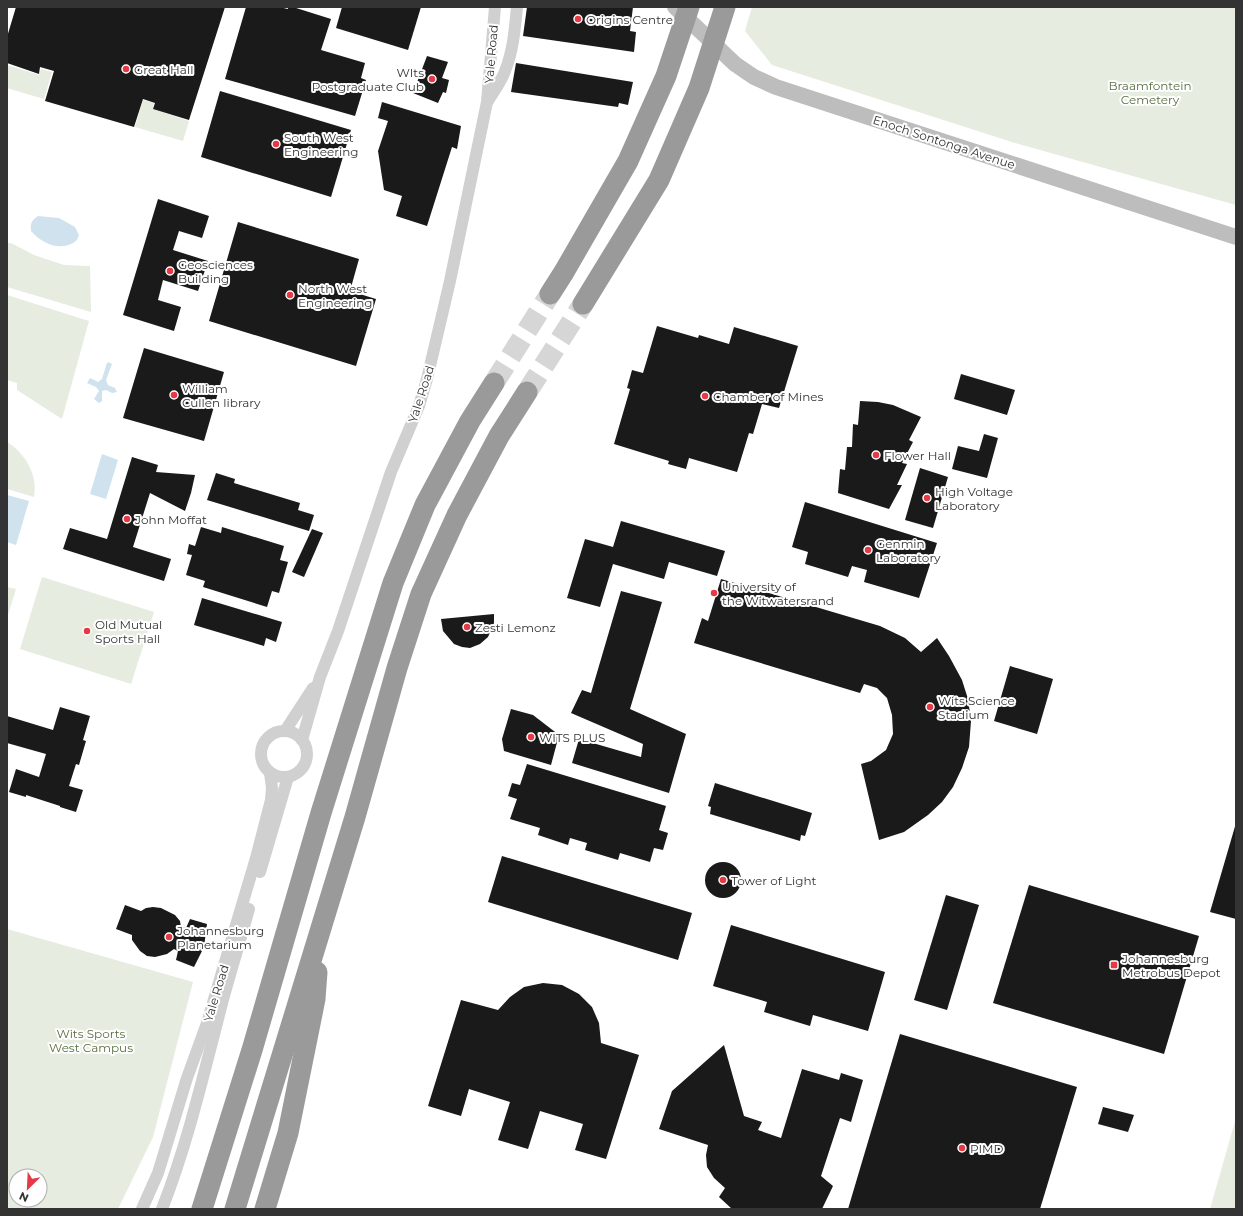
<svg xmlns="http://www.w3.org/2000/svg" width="1243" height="1216" viewBox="0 0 1243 1216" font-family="Montserrat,sans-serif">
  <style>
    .green { fill: #e6ecdf; fill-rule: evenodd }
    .water { fill: #cfe2ee }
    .building { fill: #1a1a1a }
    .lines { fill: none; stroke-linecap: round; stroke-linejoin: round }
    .highway-tunnel { stroke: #d6d6d6; stroke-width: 21; stroke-dasharray: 21 10; stroke-linecap: butt }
    .street { stroke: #d0d0d0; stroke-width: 12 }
    .secondary { stroke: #bdbdbd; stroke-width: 16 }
    .highway { stroke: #9a9a9a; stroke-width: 21 }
    .poi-dot { fill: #e63946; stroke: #fff; stroke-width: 1.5 }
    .labels { text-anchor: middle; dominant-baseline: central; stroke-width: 4; stroke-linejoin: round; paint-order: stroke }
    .poi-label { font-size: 12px; fill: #333; stroke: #fff; text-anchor: start }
    .street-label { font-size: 12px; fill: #333; stroke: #fff }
    .park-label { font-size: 12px; fill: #56703f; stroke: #fff }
  </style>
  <rect width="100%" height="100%" fill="#fff"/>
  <g class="green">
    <polygon points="752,7 1236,7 1236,205 1015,143 772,65 745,31"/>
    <polygon points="7,65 39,75 41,69 52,72 44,99 7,88"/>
    <polygon points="143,100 154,103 153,109 189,121 183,141 135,127"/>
    <polygon points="7,243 11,243 34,255 64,265 90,266 91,312 7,287"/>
    <polygon points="7,295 89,321 62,419 17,390 17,383 7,380"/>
    <path d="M7,442C25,453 38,475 34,497L7,489Z"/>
    <polygon points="42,577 154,612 131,684 20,649"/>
    <polygon points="7,587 16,589 7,618"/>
    <path d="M7,929L193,982L153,1137L118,1209H7ZM16,1176H40V1200H16Z"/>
    <polygon points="1236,1118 1236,1209 1210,1209"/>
  </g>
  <g class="water">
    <path d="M38,216L59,218L75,227L79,235L77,240C62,253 42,244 31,231C30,223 32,220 38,216Z"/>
    <polygon points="108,362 112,364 106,380 108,385 115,388 117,392 112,393 106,390 102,391 102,401 99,403 94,399 99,391 96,387 87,383 90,378 98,382 102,379 106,366 106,365"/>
    <polygon points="102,454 118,460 106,499 90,494"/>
    <polygon points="7,495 29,501 16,545 7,542"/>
  </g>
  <g class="building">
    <polygon points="16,7 225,7 189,120 153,109 155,103 143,99 134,127 45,101 54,71 40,67 39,74 7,63 7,37"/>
    <polygon points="246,7 279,7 288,9 288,7 293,7 331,19 321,50 365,63 361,78 366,80 355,116 225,79"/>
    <polygon points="342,7 421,7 408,50 336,28"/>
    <polygon points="527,7 633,7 630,31 636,32 634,52 523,36"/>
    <polygon points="427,56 448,62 442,78 449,80 446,93 443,92 438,103 413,93"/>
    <polygon points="516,63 633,82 628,105 619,103 618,107 511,92"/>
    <polygon points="220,91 351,130 331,197 201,157"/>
    <polygon points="382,102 461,126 457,149 452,147 427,226 396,216 402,196 384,190 378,151 388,121 378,118"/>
    <polygon points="158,199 209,216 202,238 179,231 173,250 208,261 198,291 163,280 158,300 181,307 174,331 123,315"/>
    <polygon points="238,222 359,259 350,291 376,299 356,366 209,321"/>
    <polygon points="657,326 698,338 699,335 729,344 734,327 798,346 779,408 762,404 753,434 749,433 737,472 689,458 686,469 668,464 669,461 614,444 630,389 627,388 632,370 643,373"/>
    <polygon points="144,348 224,372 204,441 123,418"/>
    <polygon points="961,374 1015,390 1007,415 954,399"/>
    <polygon points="860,401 878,402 893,405 921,417 909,440 913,442 902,463 907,464 897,485 902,485 889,509 838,493 840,469 845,470 847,447 852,447 853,424 858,425"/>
    <polygon points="984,434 998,438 987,478 952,469 958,446 979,451"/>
    <polygon points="132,457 158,465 156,472 195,475 191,493 185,511 150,493 133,547 171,559 164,581 63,549 70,528 107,539"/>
    <polygon points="920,468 948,477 933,528 905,520"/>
    <polygon points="216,473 235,479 234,483 300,503 298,510 314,515 309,531 207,500"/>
    <polygon points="805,502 937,543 919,598 864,582 867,570 852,566 848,577 805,564 808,552 792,547"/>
    <polygon points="621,521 725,551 717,576 669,562 664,579 613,564 600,607 567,598 585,539 613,547"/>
    <polygon points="201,527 221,533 222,527 284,546 280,560 288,562 279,593 272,591 267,607 203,587 205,581 186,575 192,555 187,554 189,544 195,546"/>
    <polygon points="312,529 323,533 304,577 292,572"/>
    <polygon points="721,579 880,626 905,638 921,652 937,638 949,656 962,680 968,699 971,721 969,747 962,768 953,787 942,802 928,815 904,832 879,840 861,764 871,761 886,750 893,734 892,715 887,698 877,688 864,684 860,693 694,643 702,618 708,621"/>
    <polygon points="621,591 662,602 630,709 686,734 669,793 572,763 579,739 641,757 643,744 571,713 582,690 591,693"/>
    <polygon points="202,598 282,622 276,642 266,638 264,646 194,625"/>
    <polygon points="494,614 494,623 488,637 480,644 470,648 462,647 454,644 443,631 441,619"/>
    <polygon points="1010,666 1053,679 1037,734 994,721"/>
    <polygon points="60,707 90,716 83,740 86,741 79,765 76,764 69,786 83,790 76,812 60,807 60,806 26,795 26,797 9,792 16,769 39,777 46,754 7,743 7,716 53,730"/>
    <polygon points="511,709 533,715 559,735 551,765 504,751 502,739"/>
    <polygon points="527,764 666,806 659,830 668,833 663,850 654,848 650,862 620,853 618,860 585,850 587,843 570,838 568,845 538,835 540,828 510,819 517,799 508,796 512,783 520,785"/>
    <polygon points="715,783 812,813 805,836 801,835 800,841 710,814 711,807 708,806"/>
    <polygon points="1236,823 1236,919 1210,912"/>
    <polygon points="502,856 692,913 678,960 488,902"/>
    <circle cx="723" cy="880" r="18"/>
    <polygon points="1029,885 1199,936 1164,1054 993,1003"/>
    <polygon points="946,895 979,905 947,1010 914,1000"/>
    <polygon points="125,905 141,911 146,908 153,907 161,908 175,915 180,921 181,927 186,928 190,919 207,924 204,947 194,967 176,960 178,951 174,949 167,954 155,957 147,956 140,951 132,940 132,935 116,929"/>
    <polygon points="731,925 885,972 868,1031 813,1015 810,1026 764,1012 767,1002 713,986"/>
    <polygon points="543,983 562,985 579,994 592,1007 599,1023 601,1043 639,1055 606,1159 575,1150 583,1124 540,1111 528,1149 498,1140 510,1102 469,1089 461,1116 428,1106 461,1000 498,1010 510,997 524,987"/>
    <polygon points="900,1034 1077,1087 1040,1209 848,1209"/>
    <polygon points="724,1045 744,1116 762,1122 758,1130 781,1138 802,1069 839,1080 841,1073 863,1080 851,1122 840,1118 821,1176 833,1186 822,1209 732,1209 719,1197 725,1188 714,1178 707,1167 706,1155 708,1145 659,1129 672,1091"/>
    <polygon points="1103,1107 1134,1115 1128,1132 1098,1124"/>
  </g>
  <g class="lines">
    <g class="highway-tunnel">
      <polyline points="494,383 550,294"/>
      <polyline points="527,392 583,304"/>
    </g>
    <g class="street">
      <path d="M488,101C494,91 501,82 505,71C513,52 515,28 517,7"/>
      <polyline points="285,731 313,688"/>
      <circle cx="284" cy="754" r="23"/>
      <polyline points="302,740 320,677 338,631 391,472 419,406 427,379 450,281 487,102 495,7"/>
      <polyline points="260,872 288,777"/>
      <polyline points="142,1209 158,1173 187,1078 207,1023 228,952 256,858 271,800 272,788 270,773"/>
      <path d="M162,1209C189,1140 205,1068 224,996C232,967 241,938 249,909"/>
    </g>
    <polyline class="secondary" points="675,7 735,64 754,77 776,87 1236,237"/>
    <g class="highway">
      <polyline points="550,294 564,272 628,161 666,76 689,7"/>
      <polyline points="583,304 659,180 699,88 725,7"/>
      <polyline points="202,1209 252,1050 321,813 393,583 425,505 470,421 494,383"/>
      <polyline points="235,1209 355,817 397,668 421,594 457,515 499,436 527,392"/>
      <polyline points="265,1209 288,1133 315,999 317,972"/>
    </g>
  </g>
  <g class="poi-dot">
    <circle cx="578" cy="19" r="4"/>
    <circle cx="126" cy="69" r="4"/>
    <circle cx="432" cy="79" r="4"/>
    <circle cx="276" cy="144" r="4"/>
    <circle cx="170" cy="271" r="4"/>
    <circle cx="290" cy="295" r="4"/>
    <circle cx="174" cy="395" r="4"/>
    <circle cx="705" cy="396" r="4"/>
    <circle cx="876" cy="455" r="4"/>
    <circle cx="927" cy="498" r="4"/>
    <circle cx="127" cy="519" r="4"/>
    <circle cx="868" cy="550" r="4"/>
    <circle cx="714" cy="593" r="4"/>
    <circle cx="467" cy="627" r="4"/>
    <circle cx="87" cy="631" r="4"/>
    <circle cx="930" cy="707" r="4"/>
    <circle cx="531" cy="737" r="4"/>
    <circle cx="723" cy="880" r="4"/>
    <circle cx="169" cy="937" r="4"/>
    <rect x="1110" y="961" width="8" height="8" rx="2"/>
    <circle cx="962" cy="1148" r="4"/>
  </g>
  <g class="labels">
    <g class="poi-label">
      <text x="586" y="19">Origins Centre</text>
      <text x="134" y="69">Great Hall</text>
      <text x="424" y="72" text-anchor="end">WIts<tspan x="424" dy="14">Postgraduate Club</tspan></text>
      <text x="284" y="137">South West<tspan x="284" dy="14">Engineering</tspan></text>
      <text x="178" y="264">Geosciences<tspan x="178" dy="14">Building</tspan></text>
      <text x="298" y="288">North West<tspan x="298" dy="14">Engineering</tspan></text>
      <text x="182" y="388">William<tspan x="182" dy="14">Cullen library</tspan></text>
      <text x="713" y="396">Chamber of Mines</text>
      <text x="884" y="455">Flower Hall</text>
      <text x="935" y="491">High Voltage<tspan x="935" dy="14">Laboratory</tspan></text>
      <text x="135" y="519">John Moffat</text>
      <text x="876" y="543">Genmin<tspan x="876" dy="14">Laboratory</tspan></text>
      <text x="722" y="586">University of<tspan x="722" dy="14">the Witwatersrand</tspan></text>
      <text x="95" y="624">Old Mutual<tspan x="95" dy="14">Sports Hall</tspan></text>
      <text x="475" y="627">Zesti Lemonz</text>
      <text x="938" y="700">Wits Science<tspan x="938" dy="14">Stadium</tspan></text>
      <text x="539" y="737">WITS PLUS</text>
      <text x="731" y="880">Tower of Light</text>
      <text x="177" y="930">Johannesburg<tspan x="177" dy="14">Planetarium</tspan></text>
      <text x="1122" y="958">Johannesburg<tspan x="1122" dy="14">Metrobus Depot</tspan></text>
      <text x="970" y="1148">PIMD</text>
    </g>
    <g class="street-label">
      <text transform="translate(491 54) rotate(-85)">Yale Road</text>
      <text transform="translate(944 142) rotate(18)">Enoch Sontonga Avenue</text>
      <text transform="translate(421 394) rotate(-72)">Yale Road</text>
      <text transform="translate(216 993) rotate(-73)">Yale Road</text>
    </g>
    <g class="park-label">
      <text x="1150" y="85">Braamfontein<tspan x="1150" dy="14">Cemetery</tspan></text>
      <text x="91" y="1033">Wits Sports<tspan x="91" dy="14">West Campus</tspan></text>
    </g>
  </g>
  <rect width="1243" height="1216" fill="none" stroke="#333333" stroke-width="16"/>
  <g transform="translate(28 1188) rotate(204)"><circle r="19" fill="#ffffff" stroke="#adadad"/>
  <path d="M0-3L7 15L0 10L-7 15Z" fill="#e63946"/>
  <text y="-6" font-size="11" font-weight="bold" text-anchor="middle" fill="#333333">N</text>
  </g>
</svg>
